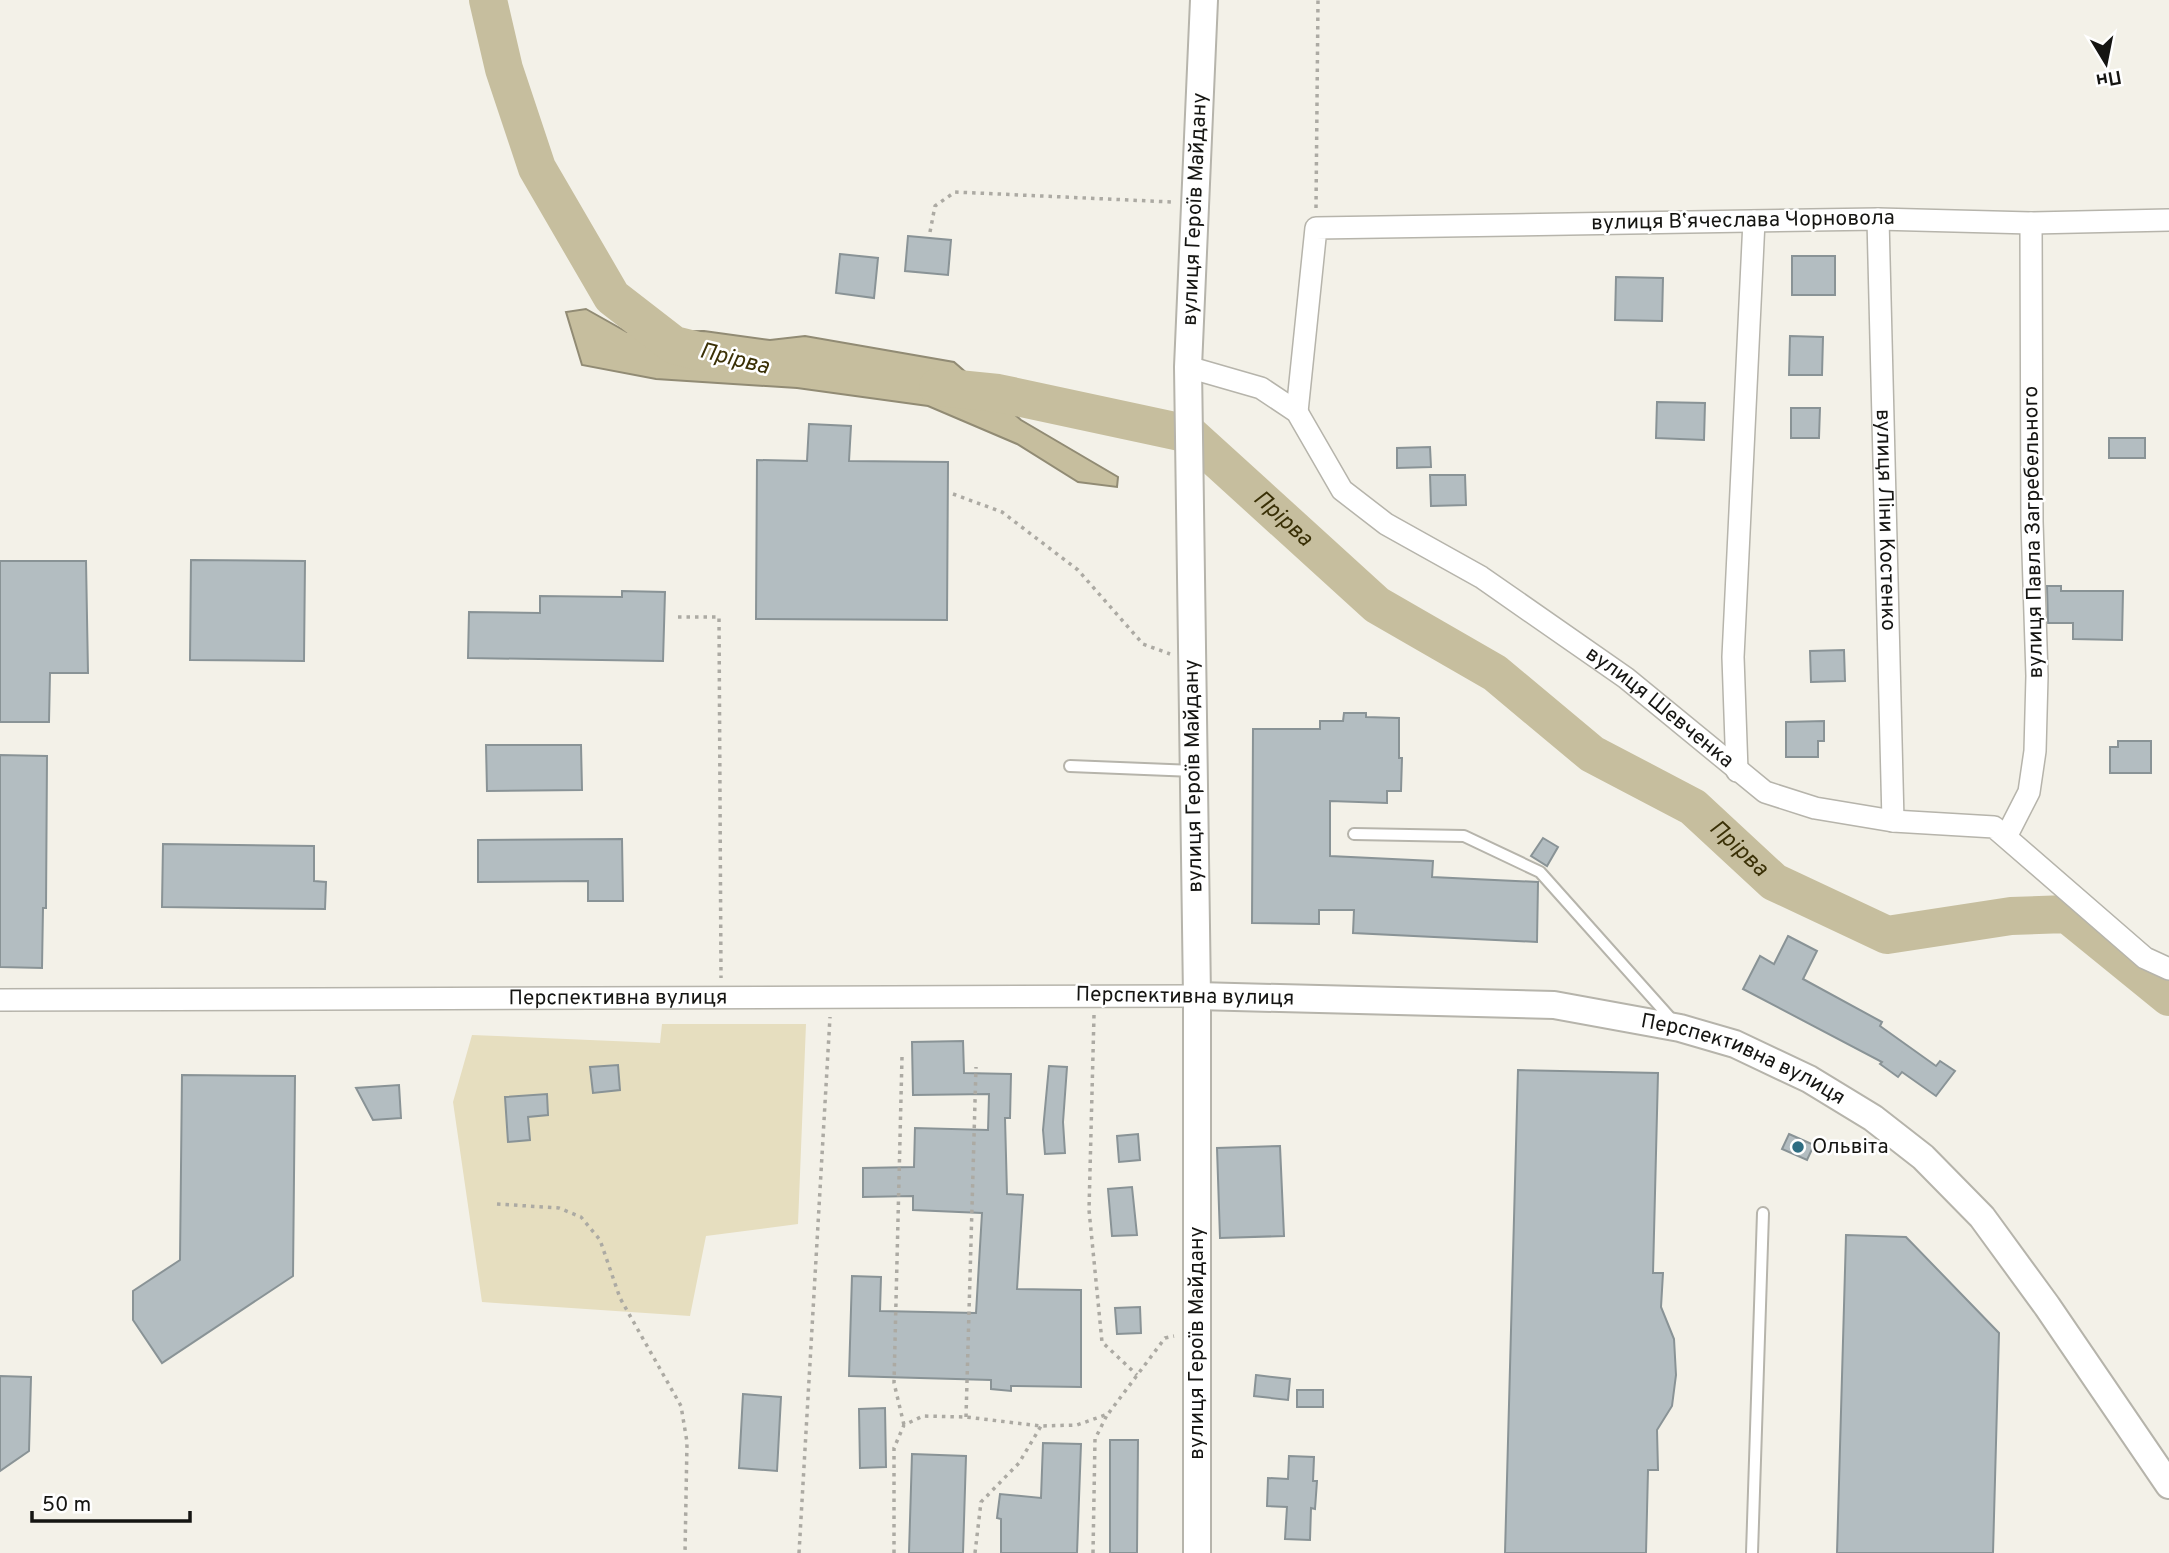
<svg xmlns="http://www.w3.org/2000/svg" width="2169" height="1553" viewBox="0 0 2169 1553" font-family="Overpass,sans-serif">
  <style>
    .green { fill: #e6debf }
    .water { fill: #c6be9e; stroke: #918b74; stroke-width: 2 }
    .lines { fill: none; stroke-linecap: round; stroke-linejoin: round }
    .river { stroke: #c6be9e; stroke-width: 38 }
    .building { fill: #b3bdc1; stroke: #899396; stroke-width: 2 }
    .service-casing { stroke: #b6b4ab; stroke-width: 14 }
    .minor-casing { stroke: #b6b4ab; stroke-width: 24 }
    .tertiary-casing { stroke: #b6b4ab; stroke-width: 30 }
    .path { stroke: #acaaa3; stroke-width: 3.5; stroke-dasharray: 3.5 5; stroke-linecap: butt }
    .service { stroke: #fff; stroke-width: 10 }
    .minor { stroke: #fff; stroke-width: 21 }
    .tertiary { stroke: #fff; stroke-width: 26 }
    .poi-dot { fill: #2e6d82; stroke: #fff; stroke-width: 2.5 }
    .labels { text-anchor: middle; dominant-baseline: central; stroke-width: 5; stroke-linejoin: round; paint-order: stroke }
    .street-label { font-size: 21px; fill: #151512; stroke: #fff }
    .poi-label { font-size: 21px; fill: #151512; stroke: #fff; text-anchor: start }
    .water-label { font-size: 23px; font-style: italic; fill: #3a3006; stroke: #fff }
  </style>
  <rect width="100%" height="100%" fill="#f3f1e8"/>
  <polygon class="green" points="662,1024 806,1024 798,1224 706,1236 690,1316 482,1302 453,1102 472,1035 660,1043"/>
  <polygon class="water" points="586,309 627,332 704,331 770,340 805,336 954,362 1021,420 1118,477 1117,487 1078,482 1017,444 928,406 797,388 656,379 582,365 566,312"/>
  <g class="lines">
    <g class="river">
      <polyline points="488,0 504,69 537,168 612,297 674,345 702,352"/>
      <path id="s1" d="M938,387L998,393L1189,434L1377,605L1495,673L1592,754L1693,807L1774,882L1887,935L2011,916L2067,914L2169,997"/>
    </g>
  </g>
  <g class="building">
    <polygon points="908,236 951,240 948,275 905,271"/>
    <polygon points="840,254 878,258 874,298 836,293"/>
    <rect x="1792" y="256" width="43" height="39"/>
    <polygon points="1616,277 1663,278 1662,321 1615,320"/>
    <polygon points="1790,336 1823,337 1822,375 1789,375"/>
    <polygon points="1657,402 1705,403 1704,440 1656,438"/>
    <polygon points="1791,408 1820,408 1819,438 1791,438"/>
    <polygon points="809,424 851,426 849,461 948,462 947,620 756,619 757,460 807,461"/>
    <rect x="2109" y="438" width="36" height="20"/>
    <polygon points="1430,447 1431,467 1397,468 1397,448"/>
    <polygon points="1430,475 1465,475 1466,505 1431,506"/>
    <polygon points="191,560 305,561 304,661 190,660"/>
    <polygon points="0,561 86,561 88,673 50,673 49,722 0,722"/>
    <polygon points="2047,586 2061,586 2061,591 2123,591 2122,640 2073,639 2073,623 2048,623"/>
    <polygon points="622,591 665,592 663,661 468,658 469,612 540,613 540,596 622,597"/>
    <polygon points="1844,650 1845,681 1811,682 1810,651"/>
    <polygon points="1344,713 1366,713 1366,717 1399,718 1399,758 1402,758 1401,791 1387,791 1387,803 1330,801 1330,856 1433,861 1432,877 1538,882 1537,942 1353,933 1354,910 1319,910 1319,924 1252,923 1253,729 1320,729 1320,721 1343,721"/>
    <polygon points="1824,721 1824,741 1818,741 1818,757 1786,757 1786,722"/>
    <polygon points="2118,741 2151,741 2151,773 2110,773 2110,747 2118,747"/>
    <polygon points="486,745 581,745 582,790 487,791"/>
    <polygon points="0,755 47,756 46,908 43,908 42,968 0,967"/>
    <polygon points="1543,838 1558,847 1547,866 1531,856"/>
    <polygon points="622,839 623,901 588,901 588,881 478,882 478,840"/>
    <polygon points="163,844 314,846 314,881 326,882 325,909 162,907"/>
    <polygon points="1788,936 1817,951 1803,979 1882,1022 1880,1026 1936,1066 1940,1061 1955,1071 1936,1096 1902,1072 1898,1077 1880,1064 1882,1062 1743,989 1760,956 1774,964"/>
    <polygon points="963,1041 964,1073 1011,1074 1010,1118 1005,1118 1007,1194 1023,1195 1017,1289 1081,1290 1081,1387 1011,1386 1011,1391 991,1389 991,1380 849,1376 852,1276 881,1277 880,1311 976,1313 982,1213 913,1210 913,1196 863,1197 863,1168 914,1167 915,1128 988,1130 989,1094 913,1095 912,1042"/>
    <polygon points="618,1065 620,1090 593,1093 590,1067"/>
    <polygon points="1049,1066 1067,1067 1063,1122 1065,1153 1045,1154 1043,1130"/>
    <polygon points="1518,1070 1658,1073 1653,1273 1663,1273 1661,1307 1674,1339 1676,1375 1672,1406 1657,1430 1658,1470 1648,1470 1646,1553 1505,1553"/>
    <polygon points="182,1075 295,1076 293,1276 162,1363 133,1320 133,1291 180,1260"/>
    <polygon points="399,1085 401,1118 373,1120 356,1088"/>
    <polygon points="547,1094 548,1115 528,1117 530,1140 508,1142 505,1097"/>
    <polygon points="1138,1134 1140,1160 1119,1162 1117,1136"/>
    <polygon points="1789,1134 1814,1145 1807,1160 1782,1149"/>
    <polygon points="1280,1146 1284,1236 1220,1238 1217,1148"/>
    <polygon points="1132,1187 1137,1235 1112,1236 1108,1189"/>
    <polygon points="1846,1235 1906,1237 1999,1333 1993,1553 1837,1553"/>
    <polygon points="1140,1307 1141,1333 1117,1334 1115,1308"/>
    <polygon points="1256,1375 1290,1379 1288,1400 1254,1396"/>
    <polygon points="0,1376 31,1377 29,1451 0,1471"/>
    <rect x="1297" y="1390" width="26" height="17"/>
    <polygon points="743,1394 781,1397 777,1471 739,1468"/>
    <polygon points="885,1408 886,1467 860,1468 859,1409"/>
    <polygon points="1110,1440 1138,1440 1137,1553 1110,1553"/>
    <polygon points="1043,1443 1081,1444 1077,1553 1001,1553 1001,1519 997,1518 1000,1494 1041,1498"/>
    <polygon points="912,1454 966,1456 963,1553 909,1553"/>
    <polygon points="1289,1456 1314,1457 1313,1481 1317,1481 1315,1509 1311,1508 1310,1540 1285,1539 1287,1507 1267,1506 1268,1478 1288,1479"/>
  </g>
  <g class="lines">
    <g class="service-casing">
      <g id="service">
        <polyline points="1070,766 1194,771"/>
        <polyline points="1354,834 1464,836 1540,872 1673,1021"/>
        <polyline points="1752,1553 1763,1213"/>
      </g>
    </g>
    <g class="minor-casing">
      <g id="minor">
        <path id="s2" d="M1878,219L1893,821"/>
        <path id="s3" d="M1188,367L1261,388L1297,412L1342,490L1386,524L1481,577L1626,678L1765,792L1815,808L1893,821L1994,827L2145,958L2169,969"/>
        <polyline points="1297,412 1316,228 1878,219 2031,223 2169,220"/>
        <polyline points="1737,771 1733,657 1754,221"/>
        <polyline points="2007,835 2029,792 2035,751 2037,676 2032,522 2031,223"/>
        <path id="s4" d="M0,1000L1197,996"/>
      </g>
    </g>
    <g class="tertiary-casing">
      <g id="tertiary">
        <path id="s5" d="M1197,996L1554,1005L1680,1028L1735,1044L1809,1079L1873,1118L1923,1157L1982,1217L2047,1306L2169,1485"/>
        <path id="s6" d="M1197,1553V996L1188,367L1204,0"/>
      </g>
    </g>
    <g class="path">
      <polyline points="1316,208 1318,0"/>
      <polyline points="930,232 935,206 955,192 1172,202"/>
      <polyline points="953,494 1002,512 1078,570 1143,644 1170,654"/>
      <polyline points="678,617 719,617 721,978"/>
      <polyline points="1094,1015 1089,1210 1102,1342 1137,1375"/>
      <polyline points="902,1057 894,1383 904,1425"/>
      <polyline points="497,1204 559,1208 581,1217 600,1240 620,1298 681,1406 687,1442 685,1553"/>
      <polyline points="966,1417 976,1067"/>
      <polyline points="799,1553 830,1017"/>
      <polyline points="894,1553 894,1448 904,1425 923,1416 966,1417 1041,1426 1077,1425 1108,1414 1165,1338 1174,1336"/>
      <polyline points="975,1553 981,1502 1019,1463 1041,1426"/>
      <polyline points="1093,1553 1095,1439 1107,1415"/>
    </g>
    <use href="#service" class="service"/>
    <use href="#minor" class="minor"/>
    <use href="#tertiary" class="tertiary"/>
  </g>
  <circle class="poi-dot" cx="1798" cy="1147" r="7"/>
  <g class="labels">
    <g class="street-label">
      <text stroke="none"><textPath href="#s6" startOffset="1344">вулиця Героїв Майдану</textPath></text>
      <text transform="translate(1743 221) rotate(-1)">вулиця Вʼячеслава Чорновола</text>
      <text stroke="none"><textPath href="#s2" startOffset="301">вулиця Ліни Костенко</textPath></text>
      <text transform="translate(2034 532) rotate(-91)">вулиця Павла Загребельного</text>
      <text stroke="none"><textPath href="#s3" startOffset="595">вулиця Шевченка</textPath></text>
      <text transform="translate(1194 776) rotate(-91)">вулиця Героїв Майдану</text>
      <text transform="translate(1185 997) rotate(1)">Перспективна вулиця</text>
      <text stroke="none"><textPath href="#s4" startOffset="618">Перспективна вулиця</textPath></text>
      <text stroke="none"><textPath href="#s5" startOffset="555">Перспективна вулиця</textPath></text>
      <text transform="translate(1197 1343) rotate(-90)">вулиця Героїв Майдану</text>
    </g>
    <g class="poi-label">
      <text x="1812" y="1147">Ольвіта</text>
    </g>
    <g class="water-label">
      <text transform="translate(734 360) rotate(14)">Прірва</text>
      <text stroke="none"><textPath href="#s1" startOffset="382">Прірва</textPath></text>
      <text stroke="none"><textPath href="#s1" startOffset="948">Прірва</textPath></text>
    </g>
  </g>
  <g transform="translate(2106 63) rotate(170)" stroke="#ffffff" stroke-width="5" paint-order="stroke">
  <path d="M0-5L12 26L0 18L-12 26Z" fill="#151512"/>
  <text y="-10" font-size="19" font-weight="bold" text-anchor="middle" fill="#151512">Пн</text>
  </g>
  <path d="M32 1511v10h158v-10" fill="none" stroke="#151512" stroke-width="3.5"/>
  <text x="42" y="1511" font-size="21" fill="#151512" stroke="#ffffff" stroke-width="5" paint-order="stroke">50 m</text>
</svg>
